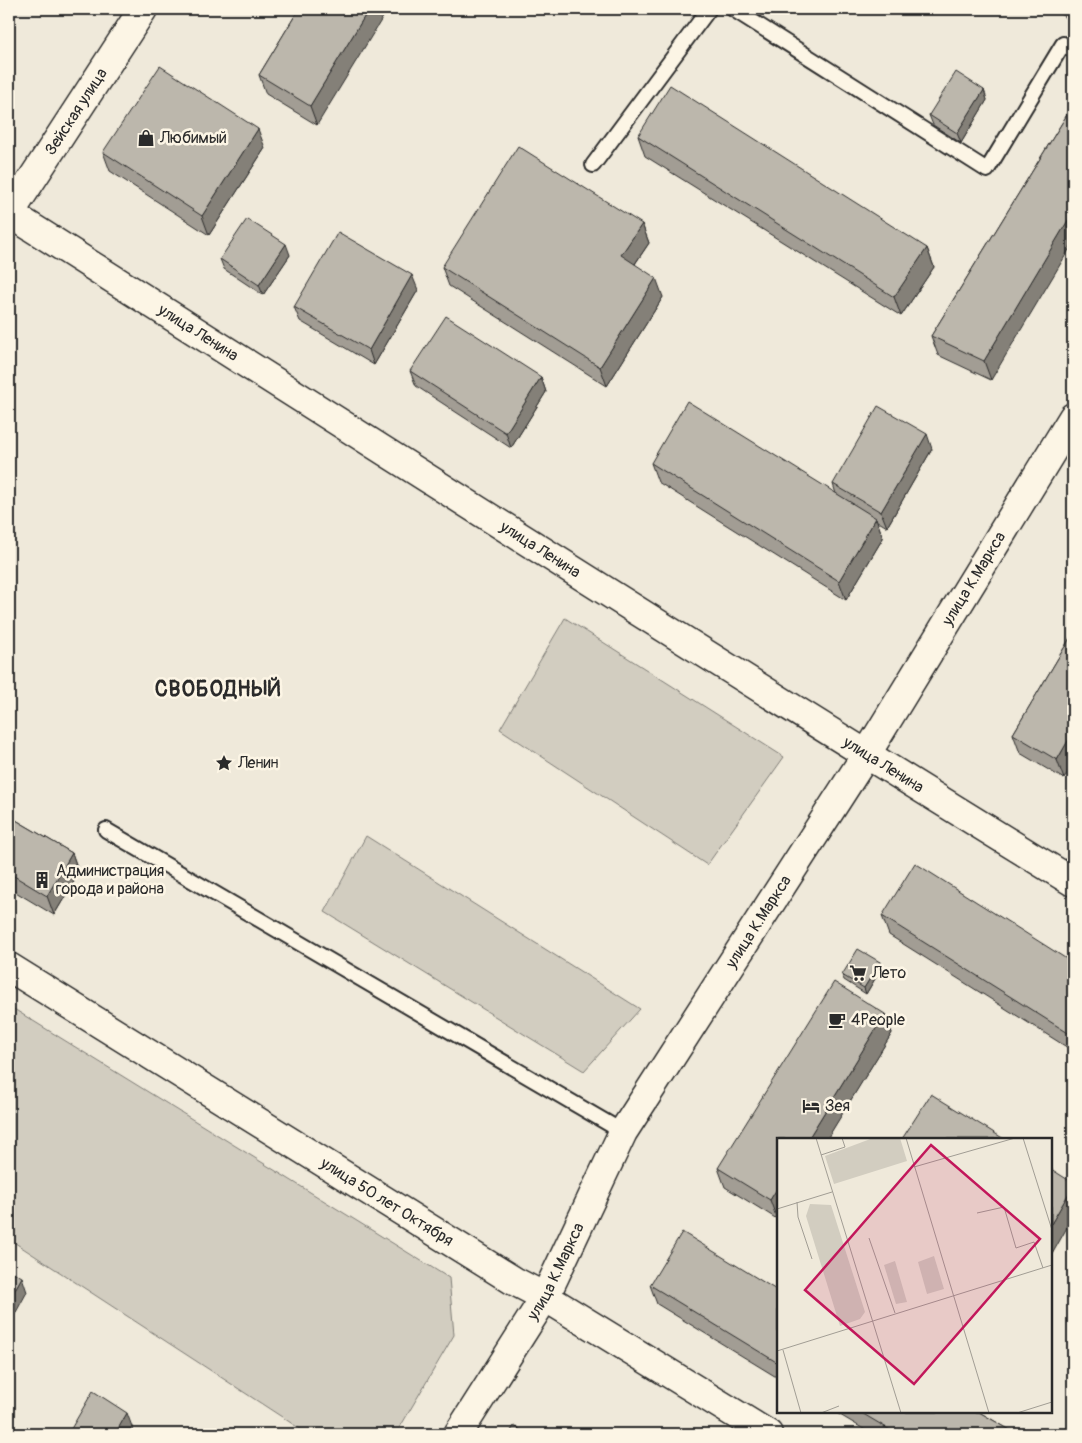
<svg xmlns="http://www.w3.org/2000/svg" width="1082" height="1443" viewBox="0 0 1082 1443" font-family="Pangolin,sans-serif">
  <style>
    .green { fill: #d2cdc0; stroke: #7e7c76 }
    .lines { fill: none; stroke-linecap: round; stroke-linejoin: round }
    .lane-casing { stroke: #2b2b2b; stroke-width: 18 }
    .street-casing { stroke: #2b2b2b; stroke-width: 31 }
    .secondary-casing { stroke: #2b2b2b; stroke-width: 31 }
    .lane { stroke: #fcf5e5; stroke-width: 14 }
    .street { stroke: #fcf5e5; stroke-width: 28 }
    .secondary { stroke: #fcf5e5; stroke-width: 28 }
    .wall { fill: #a29d94; stroke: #2b2b2b }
    .shaded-wall { fill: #848078; stroke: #2b2b2b }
    .building { fill: #bcb7ac; stroke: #2b2b2b }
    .labels { text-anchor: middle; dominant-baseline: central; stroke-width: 5; stroke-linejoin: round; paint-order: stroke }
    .street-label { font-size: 16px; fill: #2b2b2b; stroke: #fcf5e5 }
    .poi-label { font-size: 16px; fill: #2b2b2b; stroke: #fcf5e5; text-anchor: start }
    .district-label { font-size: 21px; font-weight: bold; letter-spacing: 1px; fill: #2b2b2b; stroke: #fcf5e5 }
    .inset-road { fill: none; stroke: #a19d94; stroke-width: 1 }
    .view { fill: #c2185b; fill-opacity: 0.15; stroke: #c2185b; stroke-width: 2.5 }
    .inset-edge { fill: none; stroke: #2b2b2b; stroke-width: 2.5 }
  </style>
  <rect width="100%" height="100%" fill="#efe9da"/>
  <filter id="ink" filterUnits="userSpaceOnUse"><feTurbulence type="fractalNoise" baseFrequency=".02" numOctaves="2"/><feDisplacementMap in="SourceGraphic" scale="10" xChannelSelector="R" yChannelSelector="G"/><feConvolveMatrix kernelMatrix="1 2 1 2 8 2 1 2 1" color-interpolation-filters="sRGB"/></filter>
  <g filter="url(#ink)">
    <g class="green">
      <polygon points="565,618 784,757 707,865 500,729"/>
      <polygon points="366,836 640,1009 584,1071 325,912"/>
      <polygon points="9,1006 449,1278 454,1335 396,1434 308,1434 9,1239"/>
    </g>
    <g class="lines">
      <g class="lane-casing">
        <g id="lane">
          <polyline points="733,9 987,170 1063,44 1073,50"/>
          <polyline points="593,165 709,9"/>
          <polyline points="106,830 623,1132"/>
        </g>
      </g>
      <g class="street-casing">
        <g id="street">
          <path id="s1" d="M10,213L143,9"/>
          <path id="s2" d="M9,967L514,1281L545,1297L768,1434"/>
          <path id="s3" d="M458,1434L545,1297L623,1132L866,755L1073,417"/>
        </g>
      </g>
      <g class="secondary-casing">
        <g id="secondary">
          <path id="s4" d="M9,213C363,437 716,663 1073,882"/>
        </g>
      </g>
      <use href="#lane" class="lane"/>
      <use href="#street" class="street"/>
      <use href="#secondary" class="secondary"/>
    </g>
    <g class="wall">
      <polygon points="299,9 317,125 266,94 259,75"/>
      <polygon points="1052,9 1073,9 1073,22"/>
      <polygon points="984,90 987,100 961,143 933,125 929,115"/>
      <polygon points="1073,105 991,380 938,355 931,336"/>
      <polygon points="638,136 927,248 934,267 901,316 645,156"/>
      <polygon points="265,148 209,235 110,171 103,152"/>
      <polygon points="642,224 649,243 635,264 663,297 607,386 449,286 442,267"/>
      <polygon points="290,255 263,295 224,269 220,259"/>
      <polygon points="418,290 374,365 300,321 294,307"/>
      <polygon points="410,371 541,377 546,392 511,448 416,386"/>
      <polygon points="932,449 887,527 877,521 883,538 846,600 658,482 651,463 836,494 833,484"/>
      <polygon points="1073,633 1073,763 1064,779 1020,753 1013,734"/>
      <polygon points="9,816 72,853 79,873 54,915 9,888"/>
      <polygon points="882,916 1073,963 1073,1051 889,935"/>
      <polygon points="880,962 882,967 866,994 844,980 842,975"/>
      <polygon points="885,1014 892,1033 777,1219 725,1187 718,1168"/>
      <polygon points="650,1285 778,1291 778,1378 657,1304"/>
      <polygon points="835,1412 979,1412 1017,1434 872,1434"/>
    </g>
    <g class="shaded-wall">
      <polygon points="369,9 388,9 317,125 310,106"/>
      <polygon points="984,90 987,100 961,143 957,133"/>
      <polygon points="258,129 265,148 209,235 202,216"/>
      <polygon points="1073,212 1073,243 991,380 984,361"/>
      <polygon points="642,224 649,243 628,274 621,255"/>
      <polygon points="286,244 290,255 263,295 259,285"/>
      <polygon points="927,248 934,267 901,316 894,297"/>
      <polygon points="412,275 418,290 374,365 369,350"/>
      <polygon points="656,278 663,297 607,386 600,367"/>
      <polygon points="541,377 546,392 511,448 506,433"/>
      <polygon points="927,434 932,449 887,527 881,512"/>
      <polygon points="876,518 883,538 846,600 839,581"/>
      <polygon points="1073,732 1073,763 1064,779 1057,760"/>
      <polygon points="72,853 79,873 54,915 47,896"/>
      <polygon points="880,962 882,967 866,994 864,988"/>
      <polygon points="885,1014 892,1033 827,1139 808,1139"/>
      <polygon points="1073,1186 1073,1217 1051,1256 1051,1224"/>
      <polygon points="778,1187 778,1217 777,1219 770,1200"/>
      <polygon points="22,1277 27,1292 9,1325 9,1300"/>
      <polygon points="127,1413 134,1432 133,1434 115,1434"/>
    </g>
    <g class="building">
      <polygon points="299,9 369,9 310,106 259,75"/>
      <polygon points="160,66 258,129 202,216 103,152"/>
      <polygon points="956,72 984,90 957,133 929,115"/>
      <polygon points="670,85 927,248 894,297 638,136"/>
      <polygon points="1073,105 1073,212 984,361 931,336"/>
      <polygon points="518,146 642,224 621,255 656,278 600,367 442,267"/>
      <polygon points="247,219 286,244 259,285 220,259"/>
      <polygon points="338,232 412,275 369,350 294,307"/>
      <polygon points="446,316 541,377 506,433 410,371"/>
      <polygon points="687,401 876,518 839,581 651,463"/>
      <polygon points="878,406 927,434 881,512 833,484"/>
      <polygon points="1073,633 1073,732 1057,760 1013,734"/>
      <polygon points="9,816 72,853 47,896 9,873"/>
      <polygon points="915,863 1073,963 1073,1036 882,916"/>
      <polygon points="858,949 880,962 864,988 842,975"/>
      <polygon points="834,982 885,1014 808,1139 778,1139 778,1187 770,1200 718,1168"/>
      <polygon points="931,1094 1004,1139 902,1139"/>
      <polygon points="1051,1169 1073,1183 1073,1186 1051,1224"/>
      <polygon points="682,1232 778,1291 778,1363 650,1285"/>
      <polygon points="9,1270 22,1277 9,1300"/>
      <polygon points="93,1391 127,1413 115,1434 68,1434"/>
      <polygon points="860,1412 979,1412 1017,1434 897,1434"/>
      <polygon points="514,1426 528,1434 509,1434"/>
    </g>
  </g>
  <defs>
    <g id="shop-bare" transform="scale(1.35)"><path d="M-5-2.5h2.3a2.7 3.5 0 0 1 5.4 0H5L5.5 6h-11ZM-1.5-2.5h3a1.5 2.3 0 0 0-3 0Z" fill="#2b2b2b" stroke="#fcf5e5" stroke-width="2.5" paint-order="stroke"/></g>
    <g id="sight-bare" transform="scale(1.35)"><path d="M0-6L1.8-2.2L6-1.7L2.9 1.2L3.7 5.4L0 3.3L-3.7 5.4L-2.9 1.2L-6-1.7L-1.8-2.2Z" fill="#2b2b2b" stroke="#fcf5e5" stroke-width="2.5" paint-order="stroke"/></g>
    <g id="building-bare" transform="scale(1.35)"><path d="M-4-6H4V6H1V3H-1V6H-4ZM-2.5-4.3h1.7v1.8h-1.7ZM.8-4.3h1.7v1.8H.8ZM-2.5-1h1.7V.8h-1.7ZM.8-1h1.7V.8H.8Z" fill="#2b2b2b" stroke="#fcf5e5" stroke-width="2.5" paint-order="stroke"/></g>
    <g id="supermarket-bare" transform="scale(1.35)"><path d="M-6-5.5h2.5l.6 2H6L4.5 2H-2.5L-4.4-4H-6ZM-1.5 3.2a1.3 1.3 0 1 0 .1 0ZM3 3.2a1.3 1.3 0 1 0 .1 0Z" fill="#2b2b2b" stroke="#fcf5e5" stroke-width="2.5" paint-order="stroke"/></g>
    <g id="cafe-bare" transform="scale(1.35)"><path d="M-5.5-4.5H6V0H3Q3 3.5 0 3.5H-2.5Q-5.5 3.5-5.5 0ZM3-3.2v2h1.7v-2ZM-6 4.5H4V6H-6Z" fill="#2b2b2b" stroke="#fcf5e5" stroke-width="2.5" paint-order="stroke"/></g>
    <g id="hotel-bare" transform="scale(1.35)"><path d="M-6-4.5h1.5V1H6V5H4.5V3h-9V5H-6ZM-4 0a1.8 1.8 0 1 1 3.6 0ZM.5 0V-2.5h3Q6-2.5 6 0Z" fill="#2b2b2b" stroke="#fcf5e5" stroke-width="2.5" paint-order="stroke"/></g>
  </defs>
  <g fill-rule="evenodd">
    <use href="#shop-bare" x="146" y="138"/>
    <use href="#sight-bare" x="224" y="763"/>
    <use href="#building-bare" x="42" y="880"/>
    <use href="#supermarket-bare" x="858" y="973"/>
    <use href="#cafe-bare" x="837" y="1020"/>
    <use href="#hotel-bare" x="811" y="1106"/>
  </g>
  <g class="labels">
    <g class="street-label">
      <text stroke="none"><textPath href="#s1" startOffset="121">Зейская улица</textPath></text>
      <text stroke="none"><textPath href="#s4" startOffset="224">улица Ленина</textPath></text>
      <text stroke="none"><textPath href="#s4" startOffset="629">улица Ленина</textPath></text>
      <text stroke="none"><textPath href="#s3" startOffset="1000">улица К.Маркса</textPath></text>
      <text stroke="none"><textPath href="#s4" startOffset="1034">улица Ленина</textPath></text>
      <text stroke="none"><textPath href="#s3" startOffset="595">улица К.Маркса</textPath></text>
      <text stroke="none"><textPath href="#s2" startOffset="445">улица 50 лет Октября</textPath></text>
      <text stroke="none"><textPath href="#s3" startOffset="190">улица К.Маркса</textPath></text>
    </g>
    <g class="poi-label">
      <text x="160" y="138">Любимый</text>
      <text x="238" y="763">Ленин</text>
      <text x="56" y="871">Администрация<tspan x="56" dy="18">города и района</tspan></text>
      <text x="872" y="973">Лето</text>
      <text x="851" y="1020">4People</text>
      <text x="825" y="1106">Зея</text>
    </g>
    <g class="district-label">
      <text x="218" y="689">СВОБОДНЫЙ</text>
    </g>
  </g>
  <g transform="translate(777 1138)">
    <rect width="275" height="275" fill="#efe9da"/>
    <path d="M96,0H123L130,23L57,46L48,18ZM33,66L54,67L88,174L83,181L63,188L29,78ZM157,118L167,151L150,156L141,124ZM118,123L130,164L119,166L107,127Z" fill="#d2cdc0"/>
    <path class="inset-road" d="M39,0L124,275M129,0L212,275M246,0L275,92M44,17L68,9L65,0M137,29L238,0M20,64L21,79L35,121M0,71L55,54M200,75L227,69L239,110L257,104L266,130M92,100L118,175M6,212L24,275M0,213L275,127M44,275L62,268M240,275L275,264"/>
    <path class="view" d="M154,7L263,101L137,246L28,152Z"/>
    <rect width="275" height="275" class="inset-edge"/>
  </g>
  <rect width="1082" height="1443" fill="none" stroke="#fcf5e5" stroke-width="30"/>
  <rect x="15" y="15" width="1052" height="1413" fill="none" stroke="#2b2b2b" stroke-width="2" filter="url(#ink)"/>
</svg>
